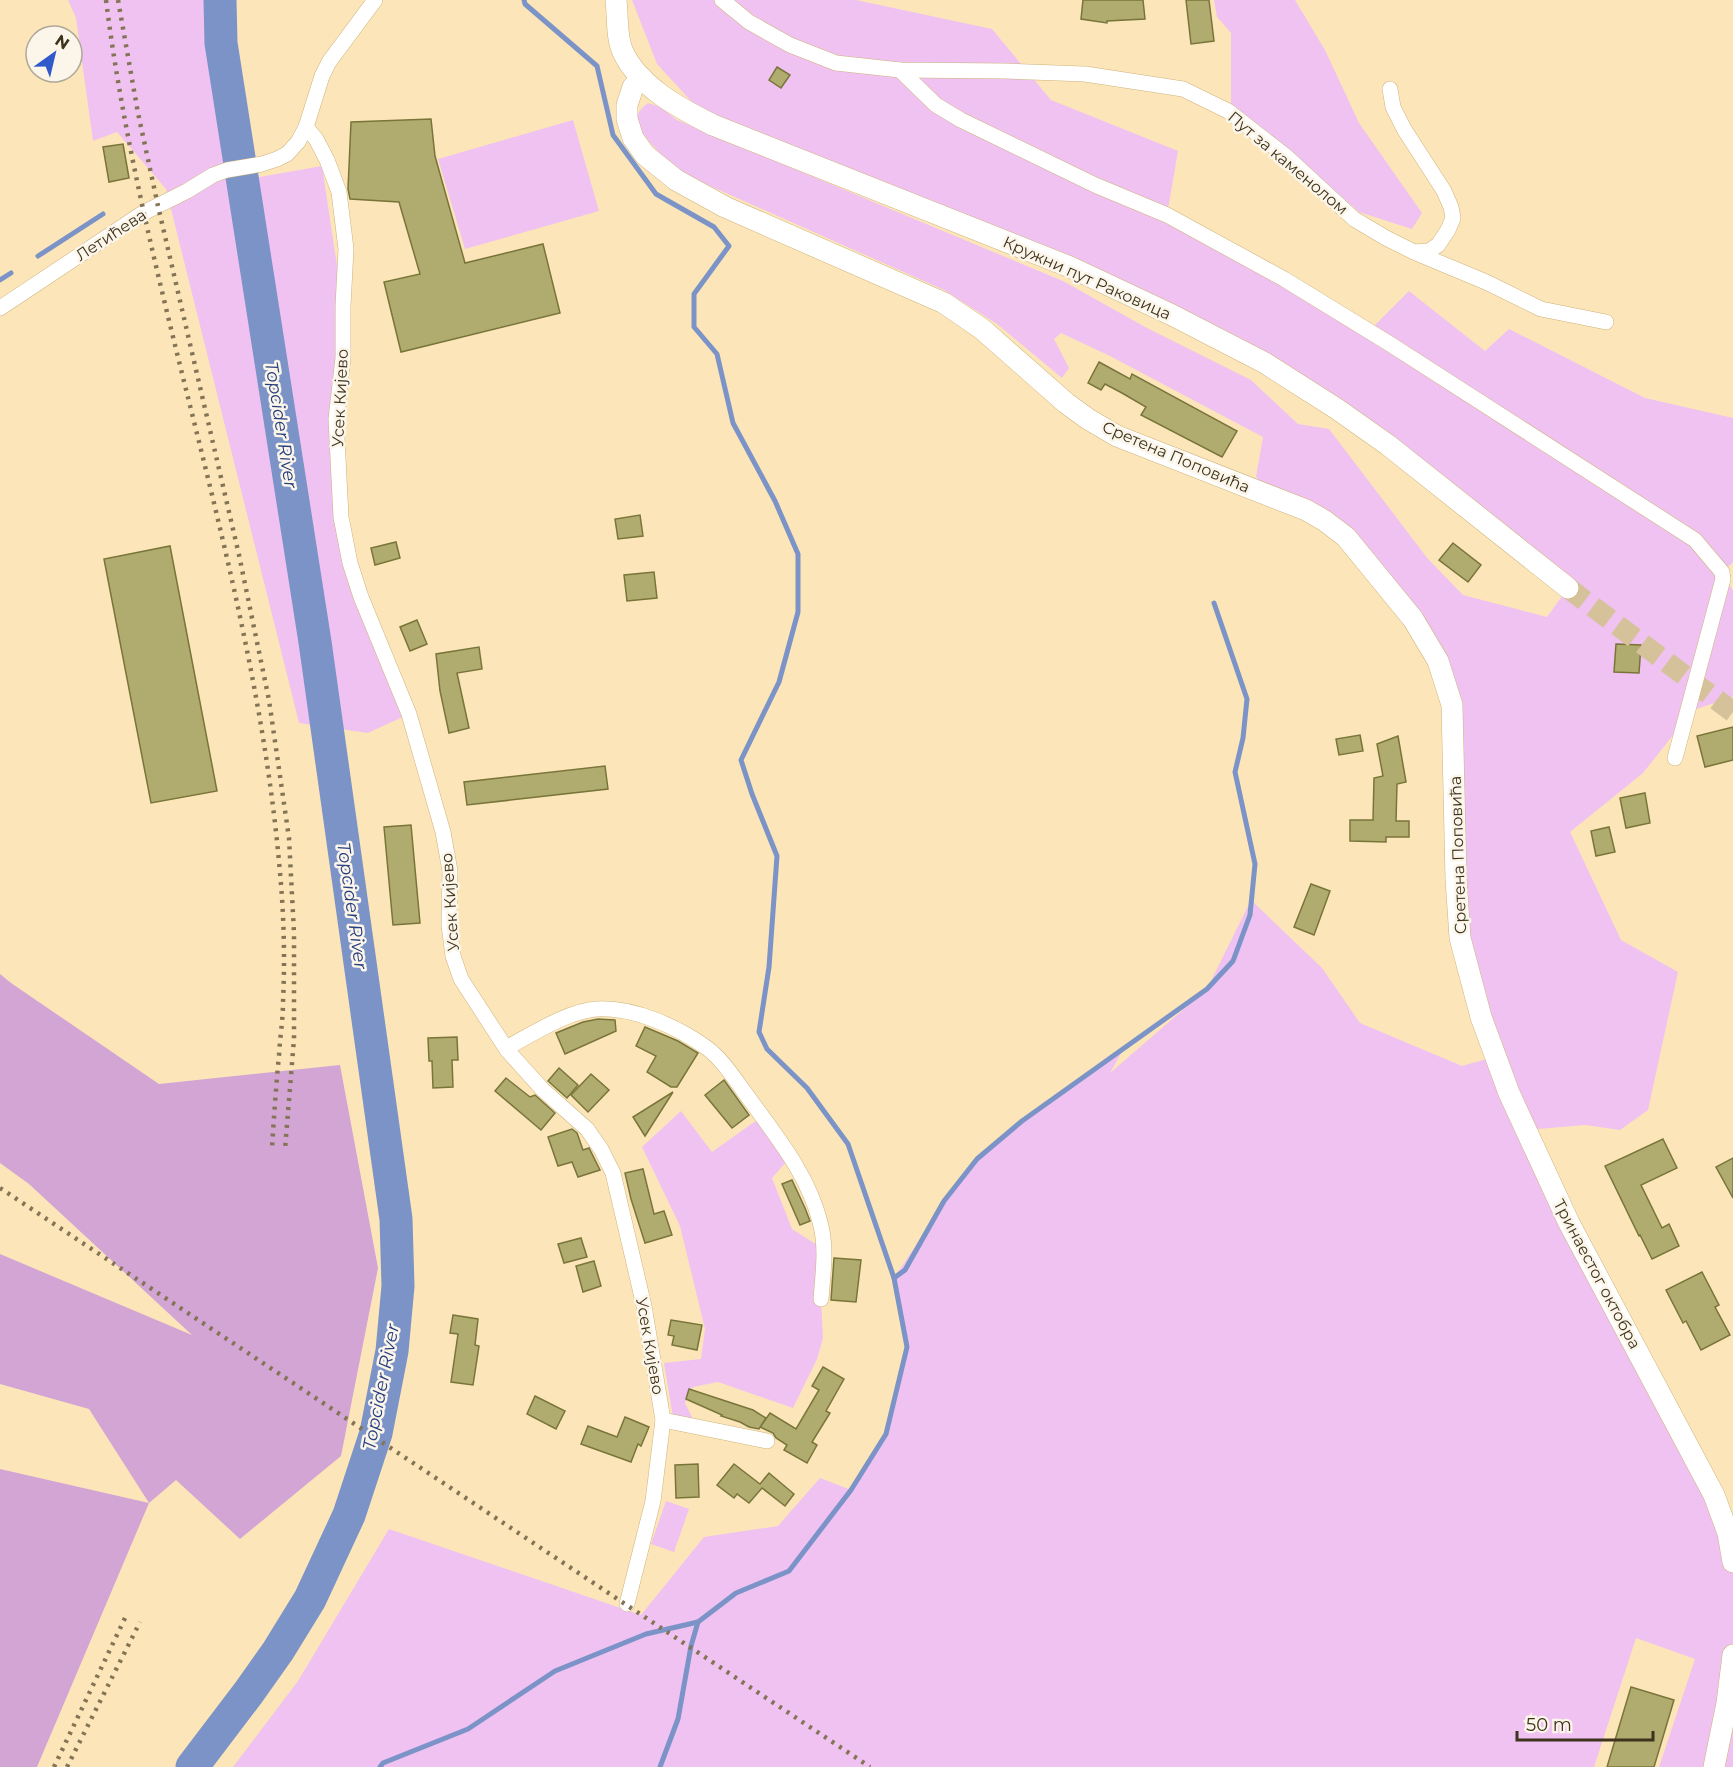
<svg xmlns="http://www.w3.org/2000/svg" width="1733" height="1767" viewBox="0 0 1733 1767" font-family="Montserrat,sans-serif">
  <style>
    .green { fill: #efc2f1 }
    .forest { fill: #d2a5d4 }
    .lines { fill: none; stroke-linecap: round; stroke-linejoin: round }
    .stream { stroke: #7b93c7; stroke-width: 5 }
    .river { stroke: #7b93c7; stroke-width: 33 }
    .building { fill: #b0ac6f; stroke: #79753a; stroke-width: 1.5 }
    .secondary-tunnel { stroke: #d6c29a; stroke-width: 21; stroke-dasharray: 21 10; stroke-linecap: butt }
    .street-casing { stroke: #ceb37b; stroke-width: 16 }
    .secondary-casing { stroke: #ceb37b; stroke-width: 22 }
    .street { stroke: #fff; stroke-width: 15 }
    .secondary { stroke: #fff; stroke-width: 21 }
    .rail { stroke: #837455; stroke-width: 4.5; stroke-dasharray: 3 6; stroke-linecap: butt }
    .labels { text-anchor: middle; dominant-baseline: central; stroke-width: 5; stroke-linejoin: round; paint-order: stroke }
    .street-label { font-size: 16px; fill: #3e331c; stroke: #fbf5ea }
    .water-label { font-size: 18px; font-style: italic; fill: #253e7e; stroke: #fbf5ea }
  </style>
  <rect width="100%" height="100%" fill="#fce6b9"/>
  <g class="green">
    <polygon points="68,0 211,0 229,138 237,181 322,166 343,306 336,419 350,563 409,714 368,733 299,723 166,189 117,132 93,141 76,18"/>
    <path d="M632,0H856L992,29L1051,100L1178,151L1167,215L1369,331L1409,291L1485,351L1509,329L1645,398L1733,418V562L1723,572L1733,591V697L1693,710L1643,773L1570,832L1621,940L1678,972L1648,1110L1620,1130L1585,1125L1526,1130L1668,1406L1733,1562V1767H1659L1695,1659L1636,1638L1594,1767H233L298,1681L389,1529L641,1615L704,1537L778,1526L820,1478L851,1490L886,1433L907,1347L894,1278L935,1217L977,1159L1033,1112L1124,1048L1110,1073L1207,989L1251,900L1322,968L1360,1023L1462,1066L1497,1056L1471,980L1438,661L1346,537L1277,499L1256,477L1263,437L1110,356L1061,333L1054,339L1069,368L1062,378L997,324L944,290L681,173C670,162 636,134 637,118C638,111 643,107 648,103L660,107L677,120L696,128L1063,281L1145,327L1251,380L1298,424L1329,429L1428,559L1463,595L1547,617L1568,588L1513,543L1220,339L713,125L657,64Z"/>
    <polygon points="1214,0 1295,0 1325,50 1359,123 1422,213 1412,229 1359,212 1281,144 1231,107 1231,33 1217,17"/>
    <polygon points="573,120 599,211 465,249 438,159"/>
    <polygon points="681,1111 712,1152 757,1120 787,1161 772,1178 792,1229 825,1250 821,1299 823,1338 817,1359 793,1408 718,1382 693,1387 685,1403 694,1421 673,1417 664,1363 701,1359 705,1329 680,1226 642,1147"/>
    <polygon points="666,1501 689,1509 674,1552 651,1544"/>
  </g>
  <polygon class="forest" points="0,974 11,983 159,1084 340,1065 378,1268 341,1456 240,1539 176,1480 149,1503 37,1767 0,1767 0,1469 149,1503 89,1409 0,1384 0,1254 192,1335 29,1184 0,1163"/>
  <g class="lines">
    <g class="stream">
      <polyline points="524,0 525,4 597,66 613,135 656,194 714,227 729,246 694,294 694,327 717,354 733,423 775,501 798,554 798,612 779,682 741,760 752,794 777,856 769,967 759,1032 767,1049 807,1088 848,1144 894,1278 905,1270 944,1201 977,1159 1022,1121 1207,989 1233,961 1250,915 1255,864 1235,772 1243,738 1247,699 1214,603"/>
      <polyline points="38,256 103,214"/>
      <polyline points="0,280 11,273"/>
      <polyline points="380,1767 383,1763 468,1729 555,1671 646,1634 698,1622"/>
      <polyline points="660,1767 678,1719 691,1646 698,1622 736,1593 789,1571 851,1490 886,1434 907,1347 894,1278"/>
    </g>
    <polyline class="river" points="192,1767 249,1692 278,1651 310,1599 349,1515 376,1433 392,1351 398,1286 396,1219 315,642 221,43 220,0"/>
  </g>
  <g class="building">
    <polygon points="1083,0 1143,0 1145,19 1107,21 1107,23 1081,19"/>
    <polygon points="1186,0 1209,0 1214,41 1191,44"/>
    <polygon points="777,67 790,75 781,88 769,80"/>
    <polygon points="431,119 435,156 465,263 543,244 560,313 401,352 384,282 420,274 399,202 350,199 348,189 351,122"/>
    <polygon points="123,144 129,178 109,182 103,147"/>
    <polygon points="1099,362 1130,379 1132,374 1237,431 1222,457 1141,415 1146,407 1122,393 1105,384 1101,390 1088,383"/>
    <polygon points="640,515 643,536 618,539 615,519"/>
    <polygon points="396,542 400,558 375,565 371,548"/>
    <polygon points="1453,543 1481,565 1468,582 1439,560"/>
    <polygon points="170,546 217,791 151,803 104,559"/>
    <polygon points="654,572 657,598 627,601 624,575"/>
    <polygon points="417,620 427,644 410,651 400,627"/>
    <polygon points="1616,644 1641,645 1639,673 1614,672"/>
    <polygon points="479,647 482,669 457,673 469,728 449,733 440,691 436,654"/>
    <polygon points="1733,727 1733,760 1705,767 1697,736"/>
    <polygon points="1360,735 1363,751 1339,755 1336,739"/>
    <polygon points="1398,736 1406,782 1397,784 1396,821 1409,821 1409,837 1386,837 1386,842 1350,841 1350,820 1373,820 1374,778 1383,776 1377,744"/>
    <polygon points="605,766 608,789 467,805 464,782"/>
    <polygon points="1645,793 1650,823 1626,828 1620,798"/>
    <polygon points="411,825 420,923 393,925 384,827"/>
    <polygon points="1609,827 1615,852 1596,856 1591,831"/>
    <polygon points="1311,884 1330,891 1314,935 1294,927"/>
    <polygon points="598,1019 615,1020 616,1031 565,1054 556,1033 583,1022"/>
    <polygon points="645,1027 678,1041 698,1053 677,1087 671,1087 647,1072 656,1056 636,1046"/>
    <polygon points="457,1037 458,1060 452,1060 453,1087 433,1088 432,1061 429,1061 428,1038"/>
    <polygon points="559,1068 578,1085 567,1098 548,1081"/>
    <polygon points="591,1074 609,1090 588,1112 571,1095"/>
    <polygon points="506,1078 530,1097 535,1095 555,1113 541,1130 495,1091"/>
    <polygon points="724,1080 749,1115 732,1128 705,1095"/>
    <polygon points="673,1092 645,1136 633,1117"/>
    <polygon points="572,1129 577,1133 583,1150 589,1148 600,1170 578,1177 572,1162 558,1166 548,1137"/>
    <polygon points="1663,1139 1677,1168 1641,1185 1662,1228 1669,1224 1679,1246 1652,1259 1640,1235 1639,1236 1605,1166"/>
    <polygon points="1733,1158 1733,1198 1716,1167"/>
    <polygon points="643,1169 654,1214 664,1211 672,1235 645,1243 631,1199 625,1173"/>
    <polygon points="792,1180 805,1208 810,1221 800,1225 782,1184"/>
    <polygon points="581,1238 587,1257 564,1263 558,1244"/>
    <polygon points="834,1258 861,1260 856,1302 831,1300"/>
    <polygon points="594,1261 601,1286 583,1292 576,1266"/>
    <polygon points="1702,1272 1719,1305 1715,1307 1730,1335 1701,1350 1686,1321 1683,1323 1666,1290"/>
    <polygon points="453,1315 478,1319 475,1345 479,1346 473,1385 451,1382 458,1334 450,1333"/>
    <polygon points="671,1320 702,1325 697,1350 672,1345 674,1336 668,1335"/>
    <polygon points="823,1367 844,1379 826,1411 830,1413 812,1442 817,1445 807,1463 784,1450 787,1445 776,1438 773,1433 760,1427 770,1413 796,1429 819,1390 812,1386"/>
    <polygon points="689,1389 753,1410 766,1418 759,1429 749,1427 740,1422 721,1416 722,1415 686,1399"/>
    <polygon points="535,1396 565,1411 556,1429 527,1414"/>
    <polygon points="625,1417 649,1427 641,1446 638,1444 631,1462 581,1444 588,1426 617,1437"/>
    <polygon points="698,1464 699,1497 676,1498 675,1465"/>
    <polygon points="734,1464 760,1484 769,1473 794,1494 785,1506 762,1488 749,1503 737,1494 734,1498 717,1485"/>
    <polygon points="1631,1687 1674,1700 1654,1767 1607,1767"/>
  </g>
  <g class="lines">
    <polyline class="secondary-tunnel" points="1568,588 1733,712"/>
    <g class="street-casing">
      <g id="street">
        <polyline points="722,0 749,22 790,45 836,63 900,70 1005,71 1085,74 1183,89 1228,111 1287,157 1354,219 1386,238 1414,252 1429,251 1438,245 1448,230 1453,218 1451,207 1444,191 1404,129 1393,107 1390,89"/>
        <polyline points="900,70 936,105 961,120 1095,185 1167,215 1284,279 1390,344 1695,540 1722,572 1723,579 1675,758"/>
        <polyline points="306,127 316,139 327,160 339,192 346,249 343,306 343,358 336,419 341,517 350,563 361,597 409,714 443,832 450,871 449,925 453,956 461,979 507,1050 543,1090 587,1129 601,1149 613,1173 644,1306 663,1420 653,1501 627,1604"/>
        <polyline points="1414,252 1486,282 1541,309 1606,322"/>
        <polyline points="0,308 143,213 187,191 213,175 227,170 262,164 277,159 287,154 298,142 306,127 322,76 329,62 375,0"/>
        <path d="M506,1048C533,1034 567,1011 597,1009C634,1007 678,1027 707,1048C723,1060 736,1081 748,1097C776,1136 808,1174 820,1222C827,1247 823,1273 821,1299"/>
        <polyline points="663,1420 767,1441"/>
      </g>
    </g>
    <g class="secondary-casing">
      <g id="secondary">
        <path d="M616,0C618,16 616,37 623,52C639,87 681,109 713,125L1070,267L1172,315L1265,363L1337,409L1388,445L1568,588"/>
        <polyline points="642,78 633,87 627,105 627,119 633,138 645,155 676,180 725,207 944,303 982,329 1066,403 1088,419 1117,436 1306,510 1325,521 1346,537 1413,619 1438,661 1452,705 1456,879 1460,938 1481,1017 1509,1093 1569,1223 1714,1495 1728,1533 1733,1562"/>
        <polyline points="1714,1767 1727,1703 1733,1655"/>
      </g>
    </g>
    <use href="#street" class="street"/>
    <use href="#secondary" class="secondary"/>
    <g class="rail">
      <path d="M106,0C143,295 255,576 280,873C284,916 285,959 283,1002C283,1020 280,1037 279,1055C276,1086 274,1117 272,1148"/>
      <polyline points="118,0 138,113 158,206 239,555 269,700 289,838 294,933 294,1039 285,1149"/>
      <polyline points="0,1188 870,1767"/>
      <polyline points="54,1767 126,1616"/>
      <polyline points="67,1767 140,1622"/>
    </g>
  </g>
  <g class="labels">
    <g class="street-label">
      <text transform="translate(1288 163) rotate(40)">Пут за каменолом</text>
      <text transform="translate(111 235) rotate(-33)">Летићева</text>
      <text transform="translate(1087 278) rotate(24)">Кружни пут Раковица</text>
      <text transform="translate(340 398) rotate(-87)">Усек Кијево</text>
      <text transform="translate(1176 457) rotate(23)">Сретена Поповића</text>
      <text transform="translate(1458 855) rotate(-92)">Сретена Поповића</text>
      <text transform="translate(450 902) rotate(-94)">Усек Кијево</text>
      <text transform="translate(1597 1274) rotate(62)">Тринаестог октобра</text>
      <text transform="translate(650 1346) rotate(80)">Усек Кијево</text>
    </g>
    <g class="water-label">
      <text transform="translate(281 425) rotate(81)">Topcider River</text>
      <text transform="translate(352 906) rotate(82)">Topcider River</text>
      <text transform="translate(381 1387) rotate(-79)">Topcider River</text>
    </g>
  </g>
  <g transform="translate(54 54) rotate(34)"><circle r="28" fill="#fbf5ea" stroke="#afa798" stroke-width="1.5"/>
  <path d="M0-4.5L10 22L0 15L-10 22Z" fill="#3059c9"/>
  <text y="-9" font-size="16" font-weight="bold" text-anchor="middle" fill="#3e331c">N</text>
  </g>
  <path d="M1517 1731v9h136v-9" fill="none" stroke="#3e331c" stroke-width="3"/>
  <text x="1526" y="1731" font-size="18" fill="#3e331c" stroke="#fbf5ea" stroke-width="4.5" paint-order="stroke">50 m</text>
</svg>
